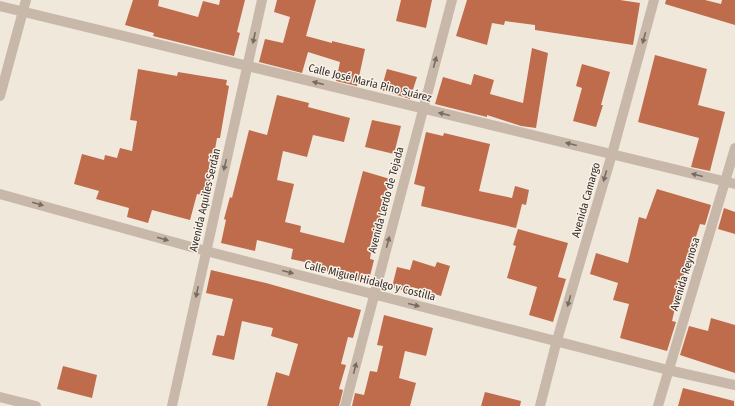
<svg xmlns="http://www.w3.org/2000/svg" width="735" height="406" viewBox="0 0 735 406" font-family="'Fira Sans Condensed',sans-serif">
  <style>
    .building { fill: #bf6c4c }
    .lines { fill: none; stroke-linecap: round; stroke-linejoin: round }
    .minor { stroke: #c8b8a9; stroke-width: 10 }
    .oneway { fill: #786c62 }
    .labels { text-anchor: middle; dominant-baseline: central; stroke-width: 3; stroke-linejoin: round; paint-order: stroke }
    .street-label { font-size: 11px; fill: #362d28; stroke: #f9f2e9 }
  </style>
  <rect width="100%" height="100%" fill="#f1e8dc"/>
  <g class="building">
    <polygon points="133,0 159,0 158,6 198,17 203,1 219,5 220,0 245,0 237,32 240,33 234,56 153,36 154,33 125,25"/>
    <polygon points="277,0 316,0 306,36 332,43 332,41 365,49 357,86 336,81 340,62 308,52 302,73 259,62 265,39 283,43 290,17 274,12"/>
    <polygon points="401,0 432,0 426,28 396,21"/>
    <polygon points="467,0 620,0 640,3 633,45 535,30 535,25 505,21 504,25 492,23 487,45 456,36"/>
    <polygon points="666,0 705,0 721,4 722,0 735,0 735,25 665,4"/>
    <polygon points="532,48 548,53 536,128 521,126 487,115 487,117 435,104 443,77 471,85 474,74 494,80 490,94 523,103"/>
    <polygon points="655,55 707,69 698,105 725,112 710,171 691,167 699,138 638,122"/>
    <polygon points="582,64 610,72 601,105 603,105 596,127 573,121 582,88 576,86"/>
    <polygon points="138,69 177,76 178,72 227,80 226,85 229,86 220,138 217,138 212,166 214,166 206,196 197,194 190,220 152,210 148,223 127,217 129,208 96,199 99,191 74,184 82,154 104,160 105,155 117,158 120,148 132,151 137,121 130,120"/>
    <polygon points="387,69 417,77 410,99 381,90"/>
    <polygon points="277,95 309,103 308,107 350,118 344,142 313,135 307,157 283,151 277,180 294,184 285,222 301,226 300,232 344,243 363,171 390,179 371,253 370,259 374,260 369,280 364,279 364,282 318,269 319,265 291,259 293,249 257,240 255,251 221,243 226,220 224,219 230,197 232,198 249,130 267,135"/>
    <polygon points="372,120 401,126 394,154 365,147"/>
    <polygon points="426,132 443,136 444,133 490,144 479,191 512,198 515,186 529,190 526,205 522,204 516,228 421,206 425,187 414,184"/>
    <polygon points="657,189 711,205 705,225 700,224 680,287 672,321 676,322 667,351 620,338 629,304 613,300 618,283 590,274 596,253 628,263 639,217 646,219"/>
    <polygon points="724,208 735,212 735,234 718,229"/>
    <polygon points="518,229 568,243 558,277 566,279 553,322 529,315 537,287 507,278 516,246 513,245"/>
    <polygon points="413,260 435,267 437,262 450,266 441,296 412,287 411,293 392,287 397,267 410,270"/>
    <polygon points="211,270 266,283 361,310 353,338 348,337 341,364 346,365 339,389 343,390 339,406 267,406 276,372 289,376 298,344 271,336 273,328 242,321 234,360 212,355 217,335 224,336 233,299 206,293"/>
    <polygon points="384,315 433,328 426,356 405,351 399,378 416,383 410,406 352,406 355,393 364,395 370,371 377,372 383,346 377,345"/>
    <polygon points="711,318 735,325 735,373 680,355 689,326 708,331"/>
    <polygon points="63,366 97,375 92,398 57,389"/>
    <polygon points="683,388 734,401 734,406 678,406"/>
    <polygon points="485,392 521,401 520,406 481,406"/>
  </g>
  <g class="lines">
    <g class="minor">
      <polyline points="0,6 735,184"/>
      <polyline points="0,96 26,0"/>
      <polyline points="0,194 206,251 668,370 735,385"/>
      <polyline points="0,397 36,406"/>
      <polyline points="172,406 262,0"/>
      <polyline points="345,406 452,0"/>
      <polyline points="540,406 557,340 612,154 654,0"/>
      <polyline points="658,406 735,148"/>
    </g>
  </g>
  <defs><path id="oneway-solid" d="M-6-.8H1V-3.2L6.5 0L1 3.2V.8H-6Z"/></defs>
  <g class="oneway">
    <use href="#oneway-solid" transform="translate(254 38) rotate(102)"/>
    <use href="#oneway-solid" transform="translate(644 38) rotate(105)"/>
    <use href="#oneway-solid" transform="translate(435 62) rotate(-75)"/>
    <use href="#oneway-solid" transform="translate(318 83) rotate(-166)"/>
    <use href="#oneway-solid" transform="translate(444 114) rotate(-166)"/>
    <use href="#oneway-solid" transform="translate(571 144) rotate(-166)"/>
    <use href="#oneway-solid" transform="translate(225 165) rotate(103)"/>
    <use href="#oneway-solid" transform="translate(697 175) rotate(-166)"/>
    <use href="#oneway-solid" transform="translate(605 176) rotate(106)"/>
    <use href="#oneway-solid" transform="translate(38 204) rotate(16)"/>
    <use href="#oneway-solid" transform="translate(163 239) rotate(16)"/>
    <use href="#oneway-solid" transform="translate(388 242) rotate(-75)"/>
    <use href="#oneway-solid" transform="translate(288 272) rotate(15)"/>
    <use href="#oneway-solid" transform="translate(197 292) rotate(102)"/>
    <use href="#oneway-solid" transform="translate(569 301) rotate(106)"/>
    <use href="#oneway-solid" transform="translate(414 305) rotate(14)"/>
    <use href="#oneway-solid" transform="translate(355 368) rotate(-76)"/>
  </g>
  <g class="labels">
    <g class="street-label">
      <text transform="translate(370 83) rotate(14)">Calle José María Pino Suárez</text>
      <text transform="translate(205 200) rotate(-77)">Avenida Aquiles Serdán</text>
      <text transform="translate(386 200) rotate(-75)">Avenida Lerdo de Tejada</text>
      <text transform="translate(586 200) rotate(-74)">Avenida Camargo</text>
      <text transform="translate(685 274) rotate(-73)">Avenida Reynosa</text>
      <text transform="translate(370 281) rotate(14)">Calle Miguel Hidalgo y Costilla</text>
    </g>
  </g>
</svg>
